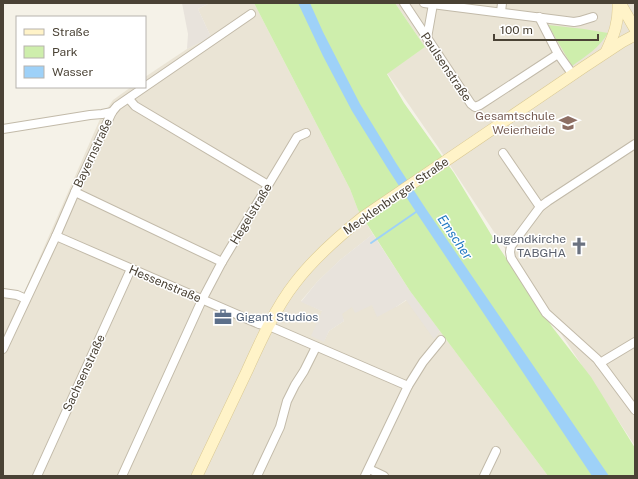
<svg xmlns="http://www.w3.org/2000/svg" width="638" height="479" viewBox="0 0 638 479" font-family="'Public Sans',sans-serif">
  <style>
    .residential { fill: #eae4d5 }
    .industrial { fill: #e8e3dc }
    .green { fill: #ceeeac }
    .water { fill: #9ed1f8 }
    .lines { fill: none; stroke-linecap: round; stroke-linejoin: round }
    .stream { stroke: #9ed1f8; stroke-width: 2 }
    .street-casing { stroke: #c2baa9; stroke-width: 10 }
    .secondary-casing { stroke: #dac993; stroke-width: 12 }
    .street { stroke: #fff; stroke-width: 8 }
    .secondary { stroke: #fff3c8; stroke-width: 11 }
    .labels { text-anchor: middle; dominant-baseline: central; stroke-width: 3; stroke-linejoin: round; paint-order: stroke }
    .street-label { font-size: 12px; fill: #4a4235; stroke: #fff }
    .education-label { font-size: 12px; fill: #785e54; stroke: #fff; text-anchor: end }
    .worship-label { font-size: 12px; fill: #5b616d; stroke: #fff; text-anchor: end }
    .service-label { font-size: 12px; fill: #4e5e75; stroke: #fff; text-anchor: start }
    .water-label { font-size: 13px; font-style: italic; fill: #227ac2; stroke: #fff }
  </style>
  <rect width="100%" height="100%" fill="#f5f2e8"/>
  <g class="residential">
    <polygon points="210,3 254,3 350,189 358,210 373,234 340,260 317,282 301,301 322,311 324,341 329,331 344,321 341,314 352,306 372,305 396,307 407,300 434,338 440,331 548,476 3,476 3,289 24,293 100,119 113,100 131,87 145,87 145,77 187,49 211,37 198,9"/>
    <polygon points="395,3 635,3 635,446 438,147 387,73 425,47"/>
  </g>
  <g class="industrial">
    <polygon points="182,3 210,3 198,9 211,37 187,49 188,34"/>
    <polygon points="373,234 410,291 440,331 434,339 406,300 396,307 377,317 372,305 355,313 352,307 342,314 344,321 329,331 324,342 311,336 322,311 301,302 317,282 340,260"/>
  </g>
  <g class="green">
    <polygon points="254,3 395,3 425,47 387,74 404,103 454,173 498,246 553,328 591,377 635,448 635,476 548,476 410,291 358,210 350,189"/>
    <path d="M548,25L584,29L608,33C599,48 586,56 572,66Z"/>
  </g>
  <polygon class="water" points="298,3 310,3 323,32 360,104 396,163 426,209 609,476 592,476 416,212 388,169 352,111 323,56"/>
  <g class="lines">
    <polyline class="stream" points="371,243 416,212"/>
    <g class="street-casing">
      <g id="street">
        <polyline points="404,3 471,104 475,107 480,105 558,54"/>
        <polyline points="424,3 574,22 580,21 593,17"/>
        <polyline points="501,12 502,3"/>
        <polyline points="539,17 558,54 573,75"/>
        <polyline points="427,38 433,4"/>
        <polyline points="129,99 135,106 268,185"/>
        <polyline points="3,129 90,115 102,114 112,112"/>
        <polyline points="635,144 548,201 540,207 511,246 510,252 511,258 546,313 597,359 635,410"/>
        <polyline points="503,153 540,207"/>
        <polyline points="75,192 222,262"/>
        <polyline points="56,236 259,324 269,326 408,386"/>
        <polyline points="3,293 17,295 26,299"/>
        <polyline points="3,349 56,236 75,192 112,112 117,106 251,14"/>
        <polyline points="600,363 635,342"/>
        <polyline points="369,469 384,476"/>
        <polyline points="37,476 131,269"/>
        <polyline points="122,476 202,300 222,262 297,137 306,133"/>
        <polyline points="257,476 280,427 287,401 295,385 304,371 316,347"/>
        <polyline points="365,476 408,386 423,362 441,340"/>
        <polyline points="484,476 496,451"/>
      </g>
    </g>
    <g class="secondary-casing">
      <g id="secondary">
        <polyline points="620,3 635,29"/>
        <path d="M606,52C614,35 619,22 618,3"/>
        <path d="M197,476C214,441 230,406 247,371C260,342 276,307 295,283C314,258 338,237 363,217L584,67L622,42L635,35"/>
      </g>
    </g>
    <use href="#street" class="street"/>
    <use href="#secondary" class="secondary"/>
  </g>
  <defs>
    <g id="school-bare" transform="scale(1.38)"><path d="M0-5L7-2L0 1L-7-2ZM-4 1L0 2.5L4 1V4Q0 6-4 4Z" fill="#8d6e63" stroke="#fff" stroke-width="2.5" paint-order="stroke"/></g>
    <g id="church-bare" transform="scale(1.38)"><path d="M-1.2-6h2.4v3.5h3.3v2.4h-3.3V6h-2.4V-.1h-3.3v-2.4h3.3Z" fill="#6b7280" stroke="#fff" stroke-width="2.5" paint-order="stroke"/></g>
    <g id="office-bare" transform="scale(1.38)"><path d="M-6-3h4V-5.5h4V-3h4V5H-6ZM-1-4.5V-3h2v-1.5ZM-6 0V1H6V0Z" fill="#5c6f8a" stroke="#fff" stroke-width="2.5" paint-order="stroke"/></g>
  </defs>
  <g fill-rule="evenodd">
    <use href="#school-bare" x="568" y="123"/>
    <use href="#church-bare" x="579" y="246"/>
    <use href="#office-bare" x="223" y="317"/>
  </g>
  <g class="labels">
    <g class="street-label">
      <text transform="translate(446 67) rotate(56)">Paulsenstraße</text>
      <text transform="translate(93 153) rotate(-65)">Bayernstraße</text>
      <text transform="translate(396 196) rotate(-35)">Mecklenburger Straße</text>
      <text transform="translate(251 214) rotate(-59)">Hegelstraße</text>
      <text transform="translate(165 284) rotate(23)">Hessenstraße</text>
      <text transform="translate(84 373) rotate(-65)">Sachsenstraße</text>
    </g>
    <g class="education-label">
      <text x="555" y="116">Gesamtschule<tspan x="555" dy="14">Weierheide</tspan></text>
    </g>
    <g class="worship-label">
      <text x="566" y="239">Jugendkirche<tspan x="566" dy="14">TABGHA</tspan></text>
    </g>
    <g class="service-label">
      <text x="236" y="317">Gigant Studios</text>
    </g>
    <g class="water-label">
      <text transform="translate(455 237) rotate(56)">Emscher</text>
    </g>
  </g>
  <rect width="638" height="479" fill="none" stroke="#4a4235" stroke-width="8"/>
  <rect x="16" y="16" width="130" height="72" fill="#ffffff" stroke="#b7b3ae"/>
  <rect x="24" y="29" width="20" height="6" fill="#fff3c8" stroke="#b7b3ae"/>
  <text x="52" y="36" font-size="12" fill="#4a4235">Straße</text>
  <rect x="24" y="46" width="20" height="12" fill="#ceeeac" stroke="#b7b3ae"/>
  <text x="52" y="56" font-size="12" fill="#4a4235">Park</text>
  <rect x="24" y="66" width="20" height="12" fill="#9ed1f8" stroke="#b7b3ae"/>
  <text x="52" y="76" font-size="12" fill="#4a4235">Wasser</text>
  <path d="M494 34v6h104v-6" fill="none" stroke="#4a4235" stroke-width="2"/>
  <text x="500" y="34" font-size="12" fill="#4a4235" stroke="#ffffff" stroke-width="3" paint-order="stroke">100 m</text>
</svg>
